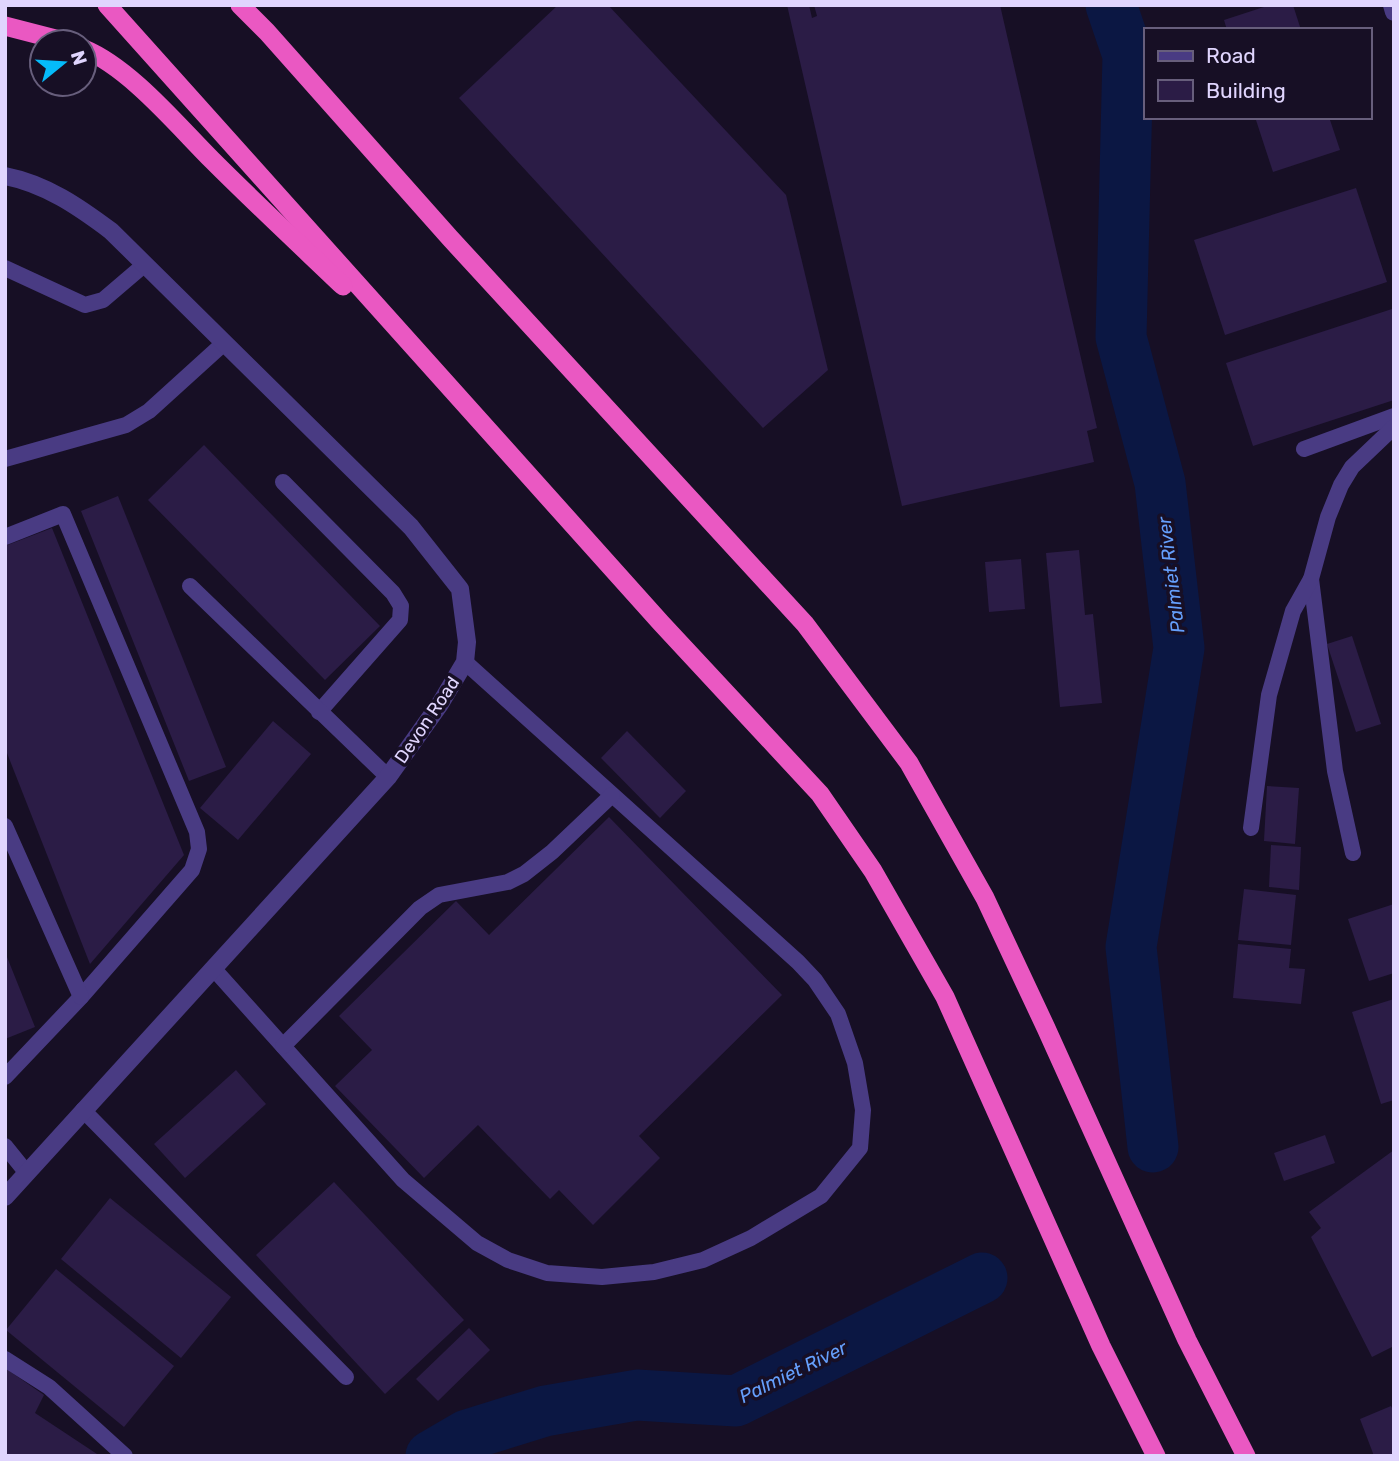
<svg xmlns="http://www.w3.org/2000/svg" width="1399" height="1461" viewBox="0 0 1399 1461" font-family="Rubik,sans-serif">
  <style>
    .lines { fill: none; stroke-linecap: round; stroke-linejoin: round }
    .river { stroke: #0b1743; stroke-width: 51 }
    .building { fill: #2b1c46 }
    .service { stroke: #493b83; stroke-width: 16 }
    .minor { stroke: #493b83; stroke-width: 18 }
    .trunk { stroke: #ea58c2; stroke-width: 19 }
    .labels { text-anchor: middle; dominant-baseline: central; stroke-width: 7; stroke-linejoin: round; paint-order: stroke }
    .street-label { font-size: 18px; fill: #e0d5fe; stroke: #170f25 }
    .water-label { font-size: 19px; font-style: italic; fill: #659ffc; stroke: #170f25 }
  </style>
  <rect width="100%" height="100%" fill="#170f25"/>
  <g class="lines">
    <g class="river">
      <polyline points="1111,5 1128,55 1121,337 1160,483 1179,648 1131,947 1153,1147"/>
      <polyline points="431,1456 467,1435 545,1411 637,1395 736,1401 982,1278"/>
    </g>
  </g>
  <g class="building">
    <polygon points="558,5 608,5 786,195 828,370 763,428 459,98"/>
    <polygon points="787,5 809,5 812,18 817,16 814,5 1000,5 1097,428 1087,431 1094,462 902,506"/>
    <polygon points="1270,5 1293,5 1301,30 1227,30 1224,20"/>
    <polygon points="1255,117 1329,117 1340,150 1273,172"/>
    <polygon points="1356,188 1387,282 1225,335 1194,240"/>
    <polygon points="1392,309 1394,400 1253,446 1226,363"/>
    <polygon points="204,445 380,626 325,680 148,500"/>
    <polygon points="118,496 226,767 189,781 81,511"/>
    <polygon points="52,528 184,855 90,964 5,748 5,546"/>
    <polygon points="1079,550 1085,615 1093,614 1102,703 1060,707 1046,553"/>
    <polygon points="1021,559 1025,609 989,612 985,562"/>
    <polygon points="1352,636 1381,724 1356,732 1327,644"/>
    <polygon points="273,721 311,754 238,840 200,808"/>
    <polygon points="627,731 686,791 660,818 601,758"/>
    <polygon points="1267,786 1299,788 1295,844 1264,841"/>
    <polygon points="609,817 782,995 639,1136 660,1158 593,1225 559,1190 550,1199 478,1125 424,1178 335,1086 372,1050 339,1016 456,901 489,935"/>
    <polygon points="1271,845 1301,847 1299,890 1269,887"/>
    <polygon points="1244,889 1296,895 1291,945 1238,940"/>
    <polygon points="1394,904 1394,973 1369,981 1348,919"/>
    <polygon points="1238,944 1291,949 1289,968 1305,969 1301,1004 1233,998"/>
    <polygon points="5,952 35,1027 5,1039"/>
    <polygon points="1394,999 1394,1100 1381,1104 1352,1012"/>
    <polygon points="236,1070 266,1104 185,1178 154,1144"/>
    <polygon points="1325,1135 1335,1163 1284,1181 1274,1153"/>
    <polygon points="1394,1150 1394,1346 1372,1357 1311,1237 1321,1228 1309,1212"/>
    <polygon points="334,1182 464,1320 385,1394 256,1255"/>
    <polygon points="110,1198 231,1297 181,1358 61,1259"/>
    <polygon points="56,1269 174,1366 124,1427 6,1330"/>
    <polygon points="469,1328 490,1350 438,1401 416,1379"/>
    <polygon points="5,1368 44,1395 35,1413 100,1456 5,1456"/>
    <polygon points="1391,1406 1394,1412 1394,1456 1374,1456 1360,1419"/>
  </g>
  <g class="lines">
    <g class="service">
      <polyline points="5,268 85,305 103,300 144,265"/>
      <polyline points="1304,449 1394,416"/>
      <polyline points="5,459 126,425 149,411 224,343"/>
      <polyline points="283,482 393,593 401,606 400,620 319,712"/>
      <polyline points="5,537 63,514 197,832 199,849 192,870 81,997 5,1077"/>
      <polyline points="1311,579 1335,771 1353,853"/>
      <polyline points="190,586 388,777"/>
      <polyline points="5,826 81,997"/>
      <polyline points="1251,828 1269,695 1293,611 1311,579 1328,517 1341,485 1352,467 1394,427"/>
      <polyline points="213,968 403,1180 477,1243 508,1260 547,1273 602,1277 654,1272 703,1260 751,1238 821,1196 860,1148 863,1110 855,1063 838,1014 815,980 798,962 465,662"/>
      <polyline points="283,1046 420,908 439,895 508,882 524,874 552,852 612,795"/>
      <polyline points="83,1110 346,1377"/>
      <polyline points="5,1146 26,1172"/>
      <polyline points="5,1359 49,1387 125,1456"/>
    </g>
    <g class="minor">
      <polyline points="1392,5 1394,12"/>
      <path d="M5,176C46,184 79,207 111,231L411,527L460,589L467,642L465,662L440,704L388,777L5,1197"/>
    </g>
    <g class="trunk">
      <polyline points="107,5 661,623 820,794 873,871 945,997 1101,1346 1156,1456"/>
      <polyline points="240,5 267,32 450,238 805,624 909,763 985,898 1046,1028 1187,1340 1246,1456"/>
      <polyline points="5,26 67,42"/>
      <path d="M84,49C130,68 177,125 212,160C255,203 299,244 343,286"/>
    </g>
  </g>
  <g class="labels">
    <g class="street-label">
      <text transform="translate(427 720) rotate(-56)">Devon Road</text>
    </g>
    <g class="water-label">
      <text transform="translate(1171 575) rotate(-97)">Palmiet River</text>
      <text transform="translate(793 1372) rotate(-26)">Palmiet River</text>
    </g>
  </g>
  <rect width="1399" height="1461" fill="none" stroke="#e0d5fe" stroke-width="14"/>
  <rect x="1144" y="28" width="228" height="91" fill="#170f25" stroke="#675e7c" stroke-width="2"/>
  <rect x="1158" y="51" width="35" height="10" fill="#493b83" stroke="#675e7c" stroke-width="2"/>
  <text x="1206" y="63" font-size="21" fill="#e0d5fe">Road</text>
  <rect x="1158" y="80" width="35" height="21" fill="#2b1c46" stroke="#675e7c" stroke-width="2"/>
  <text x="1206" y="98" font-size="21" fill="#e0d5fe">Building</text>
  <g transform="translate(63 63) rotate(72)"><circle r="33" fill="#170f25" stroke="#675e7c" stroke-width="2"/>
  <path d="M0-5L12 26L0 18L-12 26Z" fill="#05bbfa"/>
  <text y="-10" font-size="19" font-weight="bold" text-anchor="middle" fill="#e0d5fe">N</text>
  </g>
</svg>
